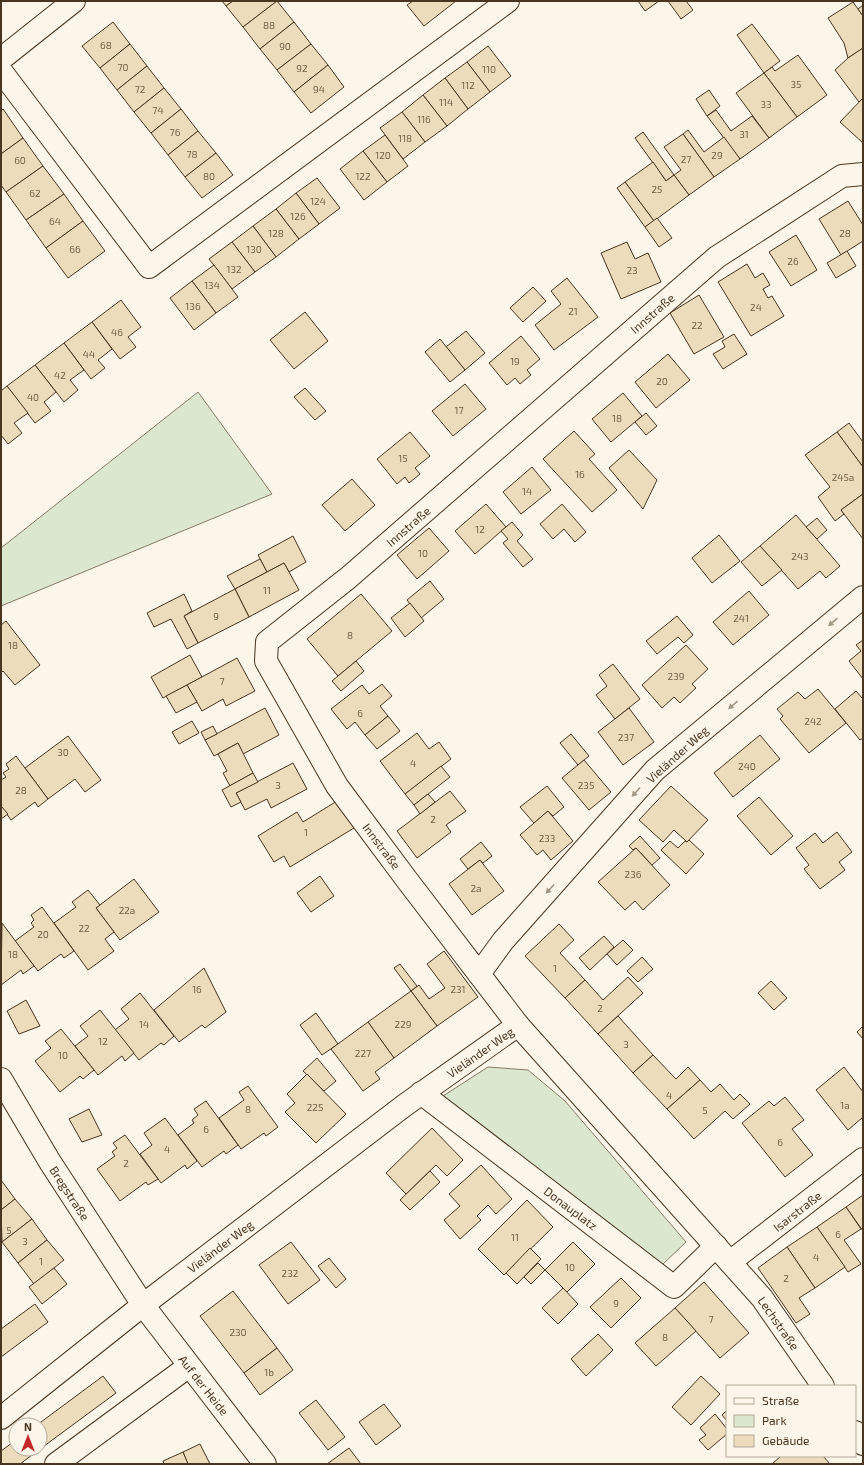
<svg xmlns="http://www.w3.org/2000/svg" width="864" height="1465" viewBox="0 0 864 1465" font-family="'Exo 2',sans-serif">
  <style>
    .green { fill: #dce7d0; stroke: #887966 }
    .building { fill: #ecdcbc; stroke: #4a3520 }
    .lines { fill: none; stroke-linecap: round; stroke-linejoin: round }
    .minor-casing { stroke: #4a3520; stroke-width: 24 }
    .minor { stroke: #fbf6e9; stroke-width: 22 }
    .oneway { fill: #a29684 }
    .labels { text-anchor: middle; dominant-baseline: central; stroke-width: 3; stroke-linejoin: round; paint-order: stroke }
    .number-label { font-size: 10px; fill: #725f47 }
    .street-label { font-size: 12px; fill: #4a3520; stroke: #fbf6e9 }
  </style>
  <rect width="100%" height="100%" fill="#fbf6e9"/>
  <g class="green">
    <polygon points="198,392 272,494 1,606 1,548"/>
    <polygon points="488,1067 528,1070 565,1101 686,1242 662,1265 443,1096"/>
  </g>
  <g class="building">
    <polygon points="222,1 233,1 226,6"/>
    <polygon points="233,1 277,1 243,27 226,6"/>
    <polygon points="277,1 294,22 260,49 243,27"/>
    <polygon points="413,1 456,1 424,26 407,5"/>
    <polygon points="638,1 659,1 645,11"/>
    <polygon points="668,1 686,1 693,10 681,19"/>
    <polygon points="853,2 863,16 863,48 848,58 844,43 828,18"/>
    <polygon points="863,5 863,16 858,9"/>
    <polygon points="113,22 130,44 100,68 82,46"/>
    <polygon points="294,22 311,44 277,70 260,49"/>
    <polygon points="752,24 780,61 764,73 737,35"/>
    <polygon points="130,44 147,66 117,90 100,68"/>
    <polygon points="311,44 328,65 294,92 277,70"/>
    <polygon points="488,46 511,76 490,92 467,62"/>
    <polygon points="863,48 863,98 859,102 835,70 848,58"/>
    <polygon points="798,55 827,95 797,117 764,73 772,67 775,71"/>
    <polygon points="467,62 490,92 468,109 445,78"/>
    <polygon points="328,65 344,87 311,113 294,92"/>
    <polygon points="147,66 164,88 134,112 117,90"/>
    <polygon points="764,73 797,117 769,138 736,93"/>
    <polygon points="445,78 468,109 447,126 423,95"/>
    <polygon points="164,88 181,109 151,133 134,112"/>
    <polygon points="709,90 720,106 707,116 696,99"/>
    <polygon points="423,95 447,126 425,142 402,112"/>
    <polygon points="863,98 863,143 840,122"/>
    <polygon points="3,109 23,138 1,154 1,111"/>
    <polygon points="181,109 198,131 168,155 151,133"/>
    <polygon points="716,110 731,131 752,116 769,138 740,159 707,116"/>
    <polygon points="402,112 425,142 403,159 380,128"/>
    <polygon points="688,130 704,152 724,137 740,159 714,177 683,134"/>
    <polygon points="198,131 216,153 185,177 168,155"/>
    <polygon points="643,132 674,175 666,181 635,138"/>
    <polygon points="683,134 714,177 689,195 674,175 681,170 664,147"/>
    <polygon points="385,135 408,166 387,182 363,151"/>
    <polygon points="23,138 43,166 6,192 1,185 1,154"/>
    <polygon points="363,151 387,182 364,200 340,169"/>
    <polygon points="216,153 233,175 202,198 185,177"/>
    <polygon points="653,162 666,181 674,175 689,195 654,221 625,182"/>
    <polygon points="43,166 64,194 26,220 6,192"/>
    <polygon points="317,178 340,208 319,224 296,193"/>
    <polygon points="625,182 654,221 645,227 617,188"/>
    <polygon points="296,193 319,224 299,239 276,209"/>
    <polygon points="64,194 83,221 46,248 26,220"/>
    <polygon points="848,201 863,225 863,241 841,255 819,219"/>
    <polygon points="276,209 299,239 276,257 253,226"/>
    <polygon points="657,218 672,238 659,247 645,227"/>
    <polygon points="83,221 105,251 68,278 46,248"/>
    <polygon points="253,226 276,257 255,272 232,242"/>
    <polygon points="796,235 817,270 791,286 769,252"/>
    <polygon points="232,242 255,272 232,289 209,259"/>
    <polygon points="627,242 635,259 648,253 661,282 621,299 601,253"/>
    <polygon points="847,251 856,266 836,278 827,263"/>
    <polygon points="747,264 755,278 763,273 770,285 763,289 768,298 772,296 784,316 751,336 718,282"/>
    <polygon points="214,265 238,297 216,313 192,281"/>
    <polygon points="567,278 598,317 554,350 535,325 561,304 551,291"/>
    <polygon points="192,281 216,313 194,330 170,298"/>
    <polygon points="533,287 546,301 523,322 510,308"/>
    <polygon points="699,295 724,337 694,354 670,313"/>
    <polygon points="121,300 141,327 128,337 136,347 120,359 92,322"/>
    <polygon points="305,312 328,341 294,369 270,340"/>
    <polygon points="92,322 112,349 98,360 105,368 91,379 64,343"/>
    <polygon points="466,331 485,353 465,370 446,347"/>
    <polygon points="734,334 747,354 723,369 713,354 725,347 722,341"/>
    <polygon points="521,336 540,359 527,370 531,375 520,384 515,378 507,385 489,363"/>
    <polygon points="440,339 465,370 450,382 425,352"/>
    <polygon points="64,343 84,370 70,380 78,390 64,402 35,365"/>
    <polygon points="668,354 690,380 656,408 635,382"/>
    <polygon points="35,365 56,392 44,402 51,411 35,423 7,386"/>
    <polygon points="465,384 486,409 453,436 432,411"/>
    <polygon points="7,386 28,413 14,423 22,433 8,444 1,435 1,391"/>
    <polygon points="305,388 326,411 315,420 294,397"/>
    <polygon points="623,393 642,416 611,442 592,419"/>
    <polygon points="646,413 657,426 646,435 635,422"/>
    <polygon points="849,423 863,442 863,467 837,432"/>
    <polygon points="574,431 595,454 589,459 617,490 592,512 543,459"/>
    <polygon points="410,432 430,456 415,468 420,474 409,483 405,477 397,484 377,459"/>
    <polygon points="837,432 863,467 863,494 841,510 844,514 835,521 818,497 830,487 805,455"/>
    <polygon points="629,450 657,480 643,509 609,468"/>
    <polygon points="532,467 551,490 521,514 503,492"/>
    <polygon points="352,479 375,505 345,531 322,505"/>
    <polygon points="863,494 863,539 841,510"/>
    <polygon points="486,504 506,527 475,554 455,531"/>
    <polygon points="562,504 586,532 575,542 564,529 553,539 540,524"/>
    <polygon points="796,515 840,566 826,578 820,571 798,589 760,546"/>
    <polygon points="817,518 827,530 817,539 806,527"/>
    <polygon points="512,522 523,535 517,541 533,559 523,567 503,543 508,539 501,531"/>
    <polygon points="429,528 449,551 417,579 397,555"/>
    <polygon points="719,535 740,561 712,583 692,558"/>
    <polygon points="293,536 306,562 289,572 284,563 267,572 258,555"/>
    <polygon points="760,546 782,570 762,586 741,562"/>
    <polygon points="260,559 267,572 235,589 227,576"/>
    <polygon points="284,563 299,590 249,617 235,589"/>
    <polygon points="430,581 444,599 421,618 407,600"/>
    <polygon points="235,589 249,617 198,643 184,616"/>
    <polygon points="749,591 769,615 733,645 713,622"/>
    <polygon points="184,594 192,611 184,616 198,643 187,649 171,619 154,627 147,613"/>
    <polygon points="361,594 392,631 338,676 307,639"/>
    <polygon points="410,603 424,621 405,637 391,618"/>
    <polygon points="677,616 693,635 684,643 678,637 657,654 646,641"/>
    <polygon points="6,621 40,665 15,685 3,671 1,673 1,625"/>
    <polygon points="863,640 863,679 849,661 861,651 856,645"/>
    <polygon points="686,645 708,669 692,684 696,688 680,703 674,697 662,708 642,685"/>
    <polygon points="190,655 202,677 163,698 151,677"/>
    <polygon points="237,658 255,691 226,706 223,699 202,711 187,685"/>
    <polygon points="356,661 364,671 341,691 332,681"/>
    <polygon points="613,664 640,699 615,719 596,695 607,686 599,675"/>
    <polygon points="382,684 392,696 380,706 388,716 365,735 355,722 347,729 331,709 362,685 369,694"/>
    <polygon points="187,685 197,702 176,713 166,696"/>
    <polygon points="818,689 846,723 809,753 780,719 783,716 777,709 798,692 805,699"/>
    <polygon points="856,691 863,699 863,738 860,740 835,709"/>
    <polygon points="265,708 279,735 243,754 238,743 214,756 205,740"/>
    <polygon points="629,708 654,742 623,765 598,732"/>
    <polygon points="388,716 400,731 377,749 365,735"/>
    <polygon points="192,721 199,733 179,744 172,732"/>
    <polygon points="213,726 217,734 205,740 201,732"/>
    <polygon points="417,733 429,749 439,742 451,759 405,794 380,761"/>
    <polygon points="571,734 589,756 578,765 560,743"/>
    <polygon points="760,735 780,759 733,797 714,773"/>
    <polygon points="68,736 101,780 85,792 75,779 48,799 25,768"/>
    <polygon points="238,743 253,773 230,786 223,773 227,771 218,754"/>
    <polygon points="16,756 48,799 38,807 35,802 11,820 1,806 1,780 6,777 3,773 9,769 6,764"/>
    <polygon points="584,760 611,792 589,810 562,778"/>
    <polygon points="293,763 307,789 271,808 267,799 245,810 236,793"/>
    <polygon points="441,766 450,777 414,805 405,794"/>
    <polygon points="253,773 258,782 236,793 241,802 231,807 222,790"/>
    <polygon points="547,786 564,807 553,816 548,811 534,823 520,807"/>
    <polygon points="671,786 708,820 687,842 674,830 663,842 639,820"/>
    <polygon points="450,791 466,811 446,825 451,832 417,858 397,831"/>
    <polygon points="428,794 435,802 420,814 414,805"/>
    <polygon points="759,797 793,836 771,855 737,816"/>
    <polygon points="337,801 354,828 290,867 284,856 274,862 258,836 297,812 303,822"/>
    <polygon points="1,806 8,814 1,819"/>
    <polygon points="548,811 573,841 551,860 543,850 537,855 520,835"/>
    <polygon points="837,832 852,852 839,862 845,870 820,889 804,869 809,865 796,848 815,833 823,843"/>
    <polygon points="640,836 660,858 652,865 636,848 633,850 629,846"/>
    <polygon points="689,840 704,854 686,874 661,850 670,841 678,848 685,841 687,842"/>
    <polygon points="481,842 492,856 483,863 480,860 468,869 460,859"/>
    <polygon points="636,848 670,885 643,910 635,901 625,910 598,882"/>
    <polygon points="480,860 504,891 472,915 449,884"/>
    <polygon points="320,876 334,896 311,912 297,893"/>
    <polygon points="134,879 159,912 120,940 96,908"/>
    <polygon points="88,890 100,905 96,908 114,932 105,939 114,951 88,970 54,923 76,907 72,902"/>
    <polygon points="42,907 74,951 64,958 61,954 38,971 15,941 34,927 31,923 34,920 31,915"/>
    <polygon points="2,923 34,966 23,974 21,970 1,985"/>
    <polygon points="559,924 574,940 560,953 585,980 565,998 525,956"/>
    <polygon points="604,936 614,947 590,970 579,958"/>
    <polygon points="623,940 633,950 617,965 607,954"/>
    <polygon points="444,951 478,997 437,1026 411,991 419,985 429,999 445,988 427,964"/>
    <polygon points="642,957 653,969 638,982 627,971"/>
    <polygon points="400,964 417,986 411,991 394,968"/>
    <polygon points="204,968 226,1012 205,1028 202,1025 179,1042 154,1010"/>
    <polygon points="628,977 643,993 598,1034 565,998 585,980 603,1000"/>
    <polygon points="771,981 787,998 774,1010 758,993"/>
    <polygon points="411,991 437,1026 394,1058 368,1022"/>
    <polygon points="140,993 174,1036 164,1045 161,1043 139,1060 115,1030 129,1019 121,1009"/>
    <polygon points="26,1000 40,1026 19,1034 7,1011"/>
    <polygon points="100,1010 134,1053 125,1061 122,1056 98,1075 75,1046 88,1036 80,1026"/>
    <polygon points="316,1013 338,1044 322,1055 300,1025"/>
    <polygon points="618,1016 653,1055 633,1073 598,1034"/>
    <polygon points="368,1022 394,1058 375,1072 380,1079 363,1091 331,1049"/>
    <polygon points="863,1026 863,1039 857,1032"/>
    <polygon points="61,1029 94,1070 83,1079 80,1076 60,1092 35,1061 51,1048 45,1041"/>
    <polygon points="653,1055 676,1079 688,1067 700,1080 667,1109 633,1073"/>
    <polygon points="317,1058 336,1081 324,1091 303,1071"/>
    <polygon points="844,1067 863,1092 863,1117 848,1130 816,1090"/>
    <polygon points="307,1074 346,1114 316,1143 285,1112 295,1103 287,1094"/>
    <polygon points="700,1080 711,1092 720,1084 734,1100 740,1094 750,1104 733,1119 725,1111 694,1139 667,1109"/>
    <polygon points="248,1086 278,1127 266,1136 264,1133 241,1149 219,1118 244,1100 239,1092"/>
    <polygon points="785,1097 804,1120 792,1129 813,1155 785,1177 742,1123 769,1101 774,1106"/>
    <polygon points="206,1101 238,1145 226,1154 224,1151 202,1167 178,1135 194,1123 192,1120 198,1115 194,1109"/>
    <polygon points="89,1109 102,1135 82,1142 69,1119"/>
    <polygon points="165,1118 197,1161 187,1169 185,1165 161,1183 140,1154 152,1145 144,1133"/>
    <polygon points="432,1128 463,1160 447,1176 436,1165 406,1194 386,1173"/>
    <polygon points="125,1135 158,1179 148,1185 146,1182 120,1201 97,1169 115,1156 112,1152 117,1148 113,1143"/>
    <polygon points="481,1165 512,1199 496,1214 488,1205 477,1216 481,1220 460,1239 444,1220 460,1206 449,1194"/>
    <polygon points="430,1171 440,1182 410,1210 400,1200"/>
    <polygon points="1,1180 15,1199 1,1210"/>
    <polygon points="863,1195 863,1231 846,1207"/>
    <polygon points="15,1199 32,1219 2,1242 1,1210"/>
    <polygon points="527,1200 553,1227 504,1275 478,1249"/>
    <polygon points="846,1207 861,1229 844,1240 861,1264 848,1272 817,1227"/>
    <polygon points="32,1219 47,1240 18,1263 2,1242"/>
    <polygon points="817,1227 845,1267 815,1288 787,1247"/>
    <polygon points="47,1240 64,1260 34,1284 18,1263"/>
    <polygon points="291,1242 320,1280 288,1304 259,1265"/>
    <polygon points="573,1242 595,1264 567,1292 545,1270"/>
    <polygon points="787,1247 815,1288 799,1298 810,1314 796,1323 758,1268"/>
    <polygon points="530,1248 541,1259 517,1284 506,1273"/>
    <polygon points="329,1258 346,1279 336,1288 318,1266"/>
    <polygon points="538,1263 545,1270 531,1284 524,1277"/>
    <polygon points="54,1268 67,1284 42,1304 29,1287"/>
    <polygon points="621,1278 641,1298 611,1328 590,1307"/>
    <polygon points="704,1282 749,1333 720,1358 675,1308"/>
    <polygon points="563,1288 578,1304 558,1324 542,1308"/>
    <polygon points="233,1291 277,1348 244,1373 200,1316"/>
    <polygon points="35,1304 48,1322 1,1357 1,1329"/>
    <polygon points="675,1308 696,1331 656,1366 635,1343"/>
    <polygon points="598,1334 613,1350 586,1376 571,1359"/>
    <polygon points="277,1348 293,1370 260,1395 244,1373"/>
    <polygon points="103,1376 116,1393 40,1449 40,1425 37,1425"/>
    <polygon points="701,1376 720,1394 691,1425 672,1407"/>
    <polygon points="316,1400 345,1437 328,1450 299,1413"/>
    <polygon points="384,1404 401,1426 376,1445 359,1422"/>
    <polygon points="727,1410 727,1421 722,1415"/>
    <polygon points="715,1414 727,1429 727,1434 708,1450 699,1440 706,1435 700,1428"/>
    <polygon points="16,1440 16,1449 40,1449 20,1464 1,1464 1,1451"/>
    <polygon points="200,1444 210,1464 188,1464 183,1452"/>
    <polygon points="349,1448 361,1464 327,1464"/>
    <polygon points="183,1452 188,1464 164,1464 163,1461"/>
    <polygon points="781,1456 823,1456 830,1464 772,1464"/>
  </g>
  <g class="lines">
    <g class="minor-casing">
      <g id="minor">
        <polyline points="1,59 74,1"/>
        <polyline points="1,71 149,267 508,1"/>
        <polyline points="479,974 503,941 655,770 863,597"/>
        <polyline points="1,1079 50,1162 143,1305 265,1464"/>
        <polyline points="421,1093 674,1287 716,1246"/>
        <polyline points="730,1262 863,1159"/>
        <polyline points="823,1386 762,1298 518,1025 407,880 337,786 266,661 267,642 348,578 717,257 842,176 863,174"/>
        <polyline points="1,1418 143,1305 405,1105 518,1025"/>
        <polyline points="855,1432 863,1444"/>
        <polyline points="56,1464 189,1366"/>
      </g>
    </g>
    <use href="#minor" class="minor"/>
  </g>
  <defs><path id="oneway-solid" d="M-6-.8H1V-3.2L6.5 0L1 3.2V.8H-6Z"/></defs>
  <g class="oneway">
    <use href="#oneway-solid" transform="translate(833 622) rotate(140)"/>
    <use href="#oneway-solid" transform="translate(733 705) rotate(140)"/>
    <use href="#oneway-solid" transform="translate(636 792) rotate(132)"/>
    <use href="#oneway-solid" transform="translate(550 889) rotate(132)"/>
  </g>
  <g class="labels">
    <g class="number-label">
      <text x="269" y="25">88</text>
      <text x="106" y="45">68</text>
      <text x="285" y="46">90</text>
      <text x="123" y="67">70</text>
      <text x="302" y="68">92</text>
      <text x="489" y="69">110</text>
      <text x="796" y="84">35</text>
      <text x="468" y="85">112</text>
      <text x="140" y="89">72</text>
      <text x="319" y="89">94</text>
      <text x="446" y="102">114</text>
      <text x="766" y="104">33</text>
      <text x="158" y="110">74</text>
      <text x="424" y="119">116</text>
      <text x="175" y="132">76</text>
      <text x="744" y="134">31</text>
      <text x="405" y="138">118</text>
      <text x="192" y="154">78</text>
      <text x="383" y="155">120</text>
      <text x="717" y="155">29</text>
      <text x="686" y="159">27</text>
      <text x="20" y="160">60</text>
      <text x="209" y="176">80</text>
      <text x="363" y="176">122</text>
      <text x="657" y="189">25</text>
      <text x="35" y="193">62</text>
      <text x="318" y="201">124</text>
      <text x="298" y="216">126</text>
      <text x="55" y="221">64</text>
      <text x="276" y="233">128</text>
      <text x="845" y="233">28</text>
      <text x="75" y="249">66</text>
      <text x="254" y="249">130</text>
      <text x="793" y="261">26</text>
      <text x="234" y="269">132</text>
      <text x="632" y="270">23</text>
      <text x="212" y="285">134</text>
      <text x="193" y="306">136</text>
      <text x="756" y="307">24</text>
      <text x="573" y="311">21</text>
      <text x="697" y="325">22</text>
      <text x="117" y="332">46</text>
      <text x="89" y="354">44</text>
      <text x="515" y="361">19</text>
      <text x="60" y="375">42</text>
      <text x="662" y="381">20</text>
      <text x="33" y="397">40</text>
      <text x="459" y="410">17</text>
      <text x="617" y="418">18</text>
      <text x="403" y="458">15</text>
      <text x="580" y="474">16</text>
      <text x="843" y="477">245a</text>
      <text x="527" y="491">14</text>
      <text x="480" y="529">12</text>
      <text x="423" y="553">10</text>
      <text x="800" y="556">243</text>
      <text x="267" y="590">11</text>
      <text x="216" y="616">9</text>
      <text x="741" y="618">241</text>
      <text x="350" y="635">8</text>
      <text x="13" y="645">18</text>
      <text x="676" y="676">239</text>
      <text x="222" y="681">7</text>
      <text x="360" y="713">6</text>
      <text x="813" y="721">242</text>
      <text x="626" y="737">237</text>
      <text x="63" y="752">30</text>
      <text x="413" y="763">4</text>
      <text x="747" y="766">240</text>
      <text x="278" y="785">3</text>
      <text x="586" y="785">235</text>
      <text x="21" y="790">28</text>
      <text x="433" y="819">2</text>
      <text x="306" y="832">1</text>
      <text x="547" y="838">233</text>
      <text x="633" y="874">236</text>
      <text x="476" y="888">2a</text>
      <text x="127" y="910">22a</text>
      <text x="84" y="928">22</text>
      <text x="43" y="934">20</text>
      <text x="13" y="954">18</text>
      <text x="555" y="968">1</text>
      <text x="197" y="989">16</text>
      <text x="458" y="989">231</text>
      <text x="600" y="1008">2</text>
      <text x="144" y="1024">14</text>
      <text x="403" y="1024">229</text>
      <text x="103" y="1041">12</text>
      <text x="626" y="1044">3</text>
      <text x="363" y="1053">227</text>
      <text x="63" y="1055">10</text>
      <text x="669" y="1095">4</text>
      <text x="845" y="1105">1a</text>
      <text x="315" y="1107">225</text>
      <text x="248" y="1109">8</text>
      <text x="705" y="1110">5</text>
      <text x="206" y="1129">6</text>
      <text x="780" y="1142">6</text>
      <text x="167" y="1149">4</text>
      <text x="126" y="1163">2</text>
      <text x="9" y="1230">5</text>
      <text x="838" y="1234">6</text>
      <text x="515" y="1237">11</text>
      <text x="25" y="1241">3</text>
      <text x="816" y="1257">4</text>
      <text x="41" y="1261">1</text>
      <text x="570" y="1267">10</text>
      <text x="290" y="1273">232</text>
      <text x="786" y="1278">2</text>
      <text x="616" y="1303">9</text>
      <text x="711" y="1319">7</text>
      <text x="238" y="1332">230</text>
      <text x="665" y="1337">8</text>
      <text x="269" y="1372">1b</text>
    </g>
    <g class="street-label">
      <text transform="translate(652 313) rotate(-41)">Innstraße</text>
      <text transform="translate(408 526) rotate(-41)">Innstraße</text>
      <text transform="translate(677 754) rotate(-42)">Vieländer Weg</text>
      <text transform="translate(382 846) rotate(53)">Innstraße</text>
      <text transform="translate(480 1052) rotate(-35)">Vieländer Weg</text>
      <text transform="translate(70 1193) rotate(57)">Bregstraße</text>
      <text transform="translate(571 1208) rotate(37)">Donauplatz</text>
      <text transform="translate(797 1211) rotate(-38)">Isarstraße</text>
      <text transform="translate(220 1246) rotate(-37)">Vieländer Weg</text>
      <text transform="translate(779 1323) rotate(55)">Lechstraße</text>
      <text transform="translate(204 1385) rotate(52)">Auf der Heide</text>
    </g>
  </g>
  <rect width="864" height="1465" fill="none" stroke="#4a3520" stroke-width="4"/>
  <rect x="726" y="1385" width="130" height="72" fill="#fbf6e9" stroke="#b4a999"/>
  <rect x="734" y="1398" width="20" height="6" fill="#fbf6e9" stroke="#b4a999"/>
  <text x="762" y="1405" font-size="12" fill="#4a3520">Straße</text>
  <rect x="734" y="1415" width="20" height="12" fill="#dce7d0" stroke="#b4a999"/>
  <text x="762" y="1425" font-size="12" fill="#4a3520">Park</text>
  <rect x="734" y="1435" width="20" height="12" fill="#ecdcbc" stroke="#b4a999"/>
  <text x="762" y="1445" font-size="12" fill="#4a3520">Gebäude</text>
  <g transform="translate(28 1437)"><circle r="19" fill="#fbf6e9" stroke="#b4a999"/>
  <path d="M0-3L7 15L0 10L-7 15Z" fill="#c62828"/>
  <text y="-6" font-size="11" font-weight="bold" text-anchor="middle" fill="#4a3520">N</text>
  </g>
</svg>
